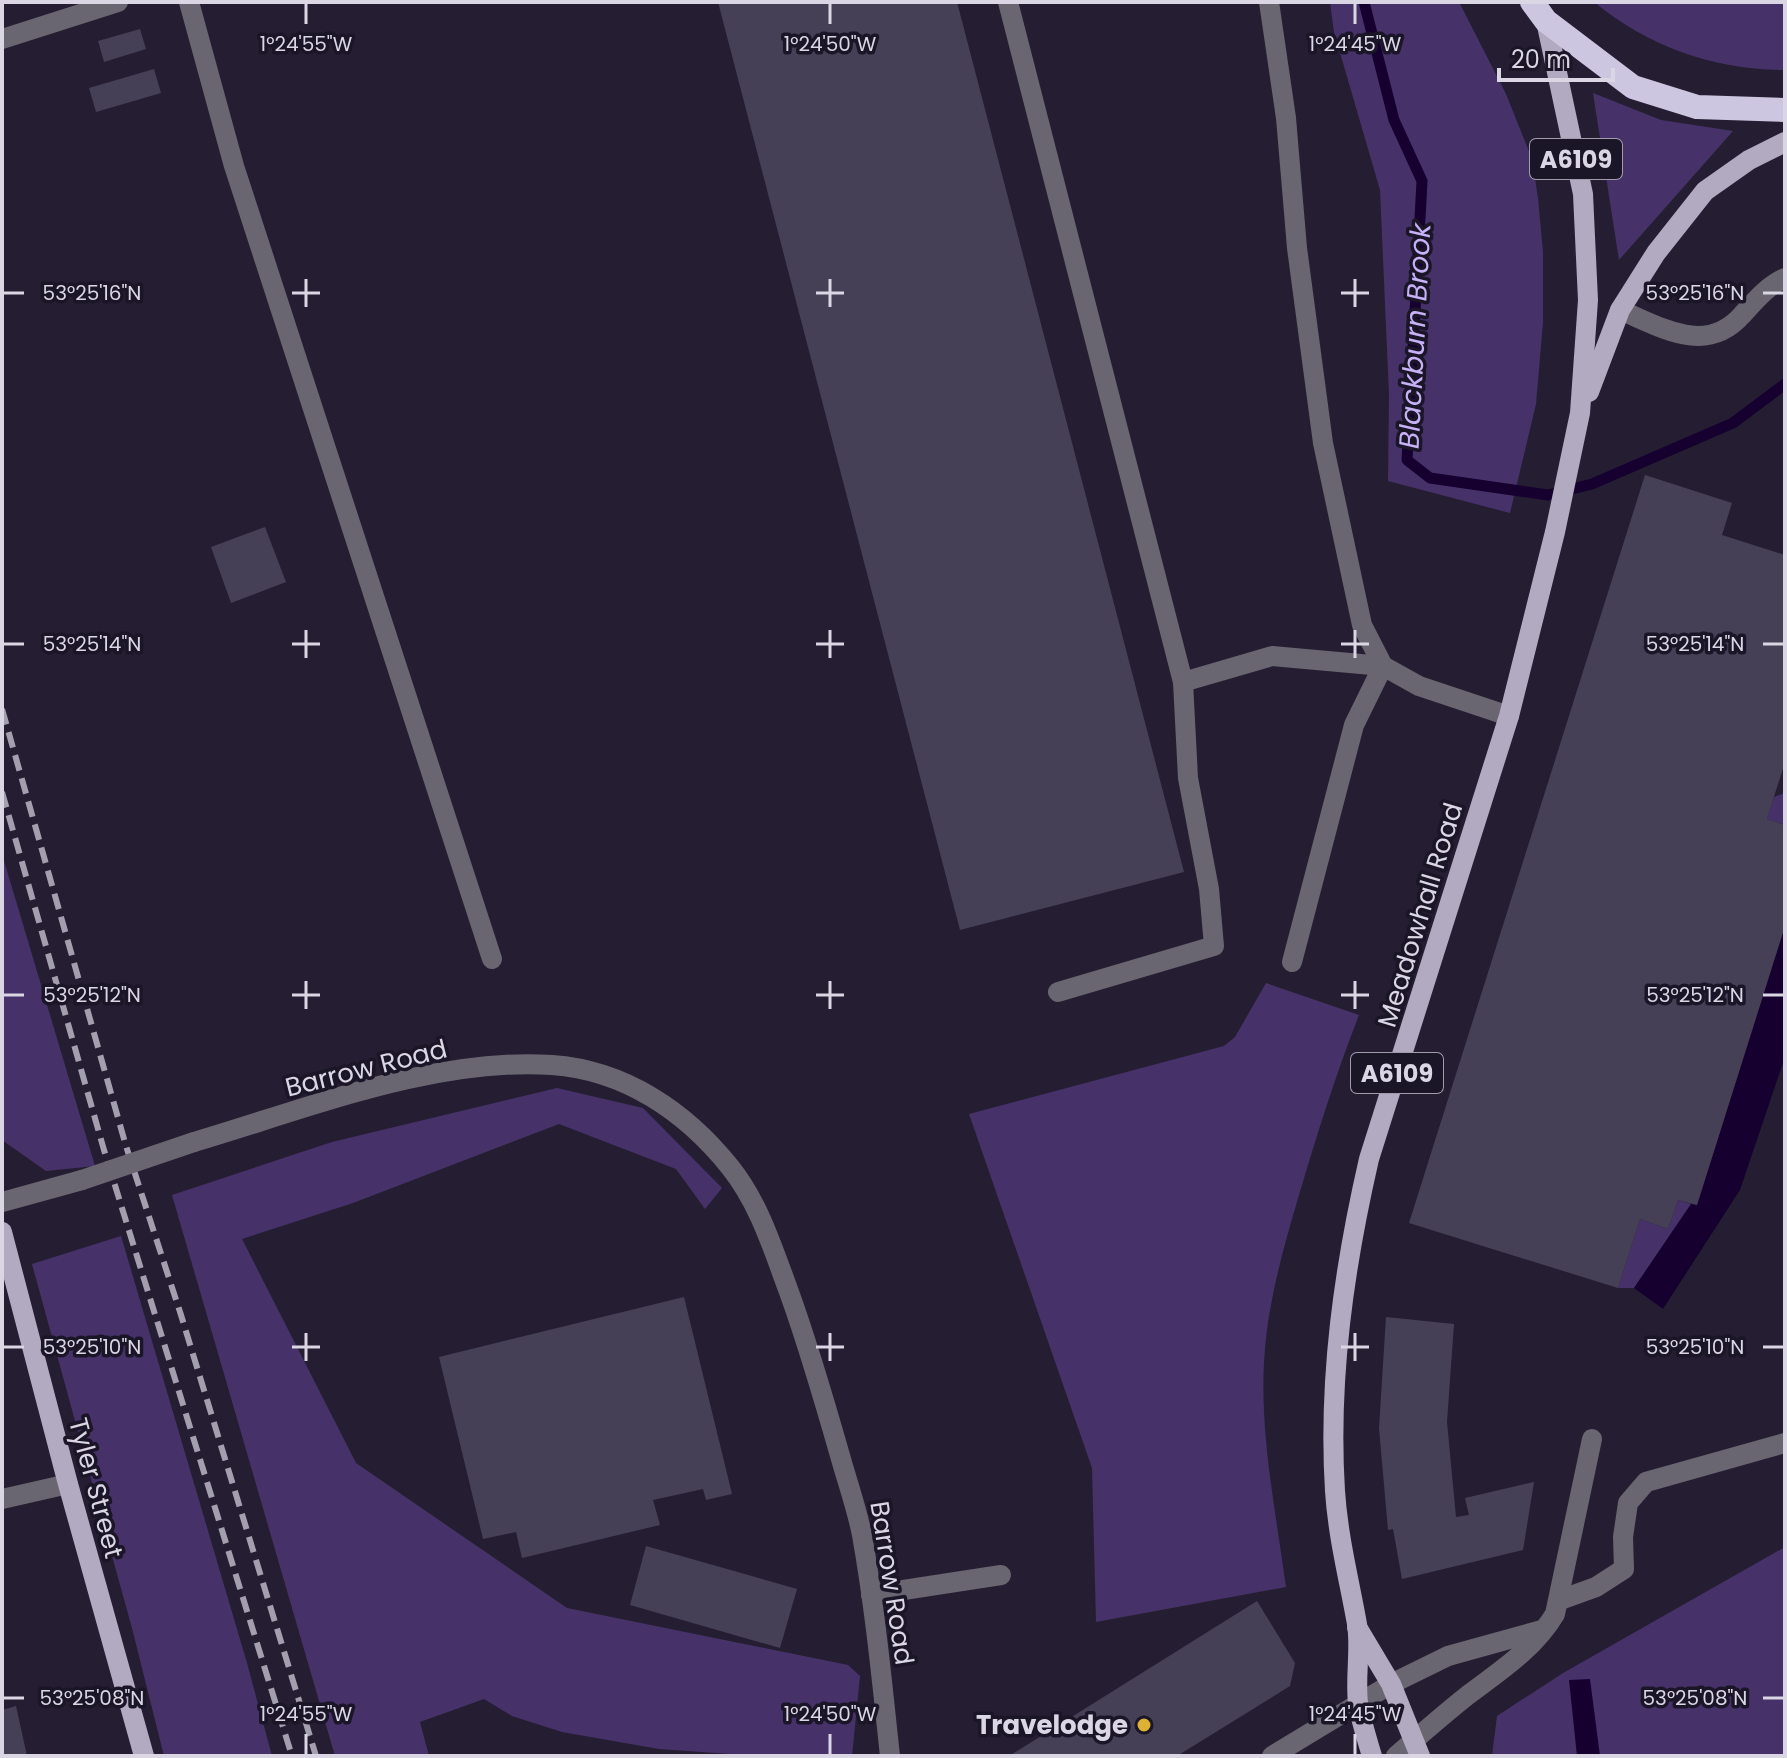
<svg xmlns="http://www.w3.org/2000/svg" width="1787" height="1758" viewBox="0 0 1787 1758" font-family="Poppins,sans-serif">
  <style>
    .green { fill: #463269 }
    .water { fill: #160030 }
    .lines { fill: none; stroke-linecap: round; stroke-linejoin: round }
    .stream { stroke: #160030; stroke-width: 11 }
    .building { fill: #464056 }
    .minor { stroke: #696671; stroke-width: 20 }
    .major { stroke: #b1aac1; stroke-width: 20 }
    .highway { stroke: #cdc6e0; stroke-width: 24 }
    .rail { stroke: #a49faf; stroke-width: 6; stroke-dasharray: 16 8; stroke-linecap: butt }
    .minor-bridge { stroke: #696671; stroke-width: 20 }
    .ticks { fill: none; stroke: #dad6e4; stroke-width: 3 }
    .poi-dot { fill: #ddb133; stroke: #1b1528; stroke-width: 3 }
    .labels { text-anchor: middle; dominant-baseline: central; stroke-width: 7; stroke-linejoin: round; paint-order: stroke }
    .shield { fill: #1b1528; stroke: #a19cac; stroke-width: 2 }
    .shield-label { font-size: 24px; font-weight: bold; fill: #dad6e4 }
    .street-label { font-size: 26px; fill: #dad6e4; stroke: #1b1528 }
    .poi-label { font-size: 26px; font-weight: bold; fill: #dad6e4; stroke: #1b1528; text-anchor: end }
    .water-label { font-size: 28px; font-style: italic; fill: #c8b2f7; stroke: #1b1528 }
    .ticks-label { font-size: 20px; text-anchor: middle; fill: #dad6e4; stroke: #1b1528; stroke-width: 7; stroke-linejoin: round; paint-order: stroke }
  </style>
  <rect width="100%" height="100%" fill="#251e32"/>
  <g class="green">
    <polygon points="1330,2 1459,2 1506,94 1532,159 1538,198 1543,252 1543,322 1536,404 1510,513 1388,481 1389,394 1380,190 1334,32"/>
    <path d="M1594,2H1785V70C1714,70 1649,47 1594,2Z"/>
    <polygon points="1593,93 1661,120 1733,131 1619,260"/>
    <polygon points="1785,793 1785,825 1767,819 1774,797"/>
    <polygon points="2,854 95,1166 46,1171 2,1140"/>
    <path d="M1266,983L1359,1015C1336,1074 1317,1134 1299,1195C1283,1249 1267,1305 1264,1362C1260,1436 1276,1513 1286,1587L1096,1622L1092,1468L969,1114L1224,1046L1235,1037Z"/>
    <polygon points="557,1088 643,1108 722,1188 705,1209 676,1169 559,1124 353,1203 242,1239 356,1463 567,1608 848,1665 860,1676 852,1756 759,1756 659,1749 562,1732 512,1716 484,1699 420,1722 429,1756 335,1756 172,1195 332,1142"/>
    <polygon points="1678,1200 1691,1204 1634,1288 1618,1288 1640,1219 1668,1229"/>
    <polygon points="121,1236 247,1663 272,1756 164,1756 133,1632 32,1264"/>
    <polygon points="1785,1547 1785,1756 1492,1756 1497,1716 1563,1673"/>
  </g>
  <g class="water">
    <polygon points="1785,926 1785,1057 1740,1190 1663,1309 1634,1288 1691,1204 1697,1205"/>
    <polygon points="1590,1679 1600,1756 1577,1756 1569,1680"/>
  </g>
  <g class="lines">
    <polyline class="stream" points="1364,2 1394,120 1422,181 1407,460 1430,478 1548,495 1592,484 1733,423 1785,384"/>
  </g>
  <g class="building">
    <polygon points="718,2 957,2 1184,872 960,930"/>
    <polygon points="140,29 146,49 104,62 98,41"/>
    <polygon points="154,69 161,93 96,112 89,88"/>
    <polygon points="1645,475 1732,503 1722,535 1785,555 1785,762 1767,819 1785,825 1785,926 1697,1205 1678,1200 1668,1229 1640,1219 1618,1288 1409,1223"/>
    <polygon points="265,527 286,582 231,603 211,547"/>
    <polygon points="684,1297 732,1494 706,1500 703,1489 653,1500 660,1525 522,1558 516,1532 483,1539 439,1357"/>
    <polygon points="1386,1317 1454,1324 1447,1422 1456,1517 1469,1515 1465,1498 1534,1482 1523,1550 1402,1579 1393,1529 1388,1530 1379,1428"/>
    <polygon points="646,1546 797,1589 780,1648 630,1605"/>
    <polygon points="1257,1601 1295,1663 1290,1686 1177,1756 1009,1756"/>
    <polygon points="16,1706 27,1756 2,1756 2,1710"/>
  </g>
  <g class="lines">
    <g class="minor">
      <polyline points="189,2 234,166 492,959"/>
      <polyline points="1008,2 1183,682 1272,656 1383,666 1354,725 1292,962"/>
      <polyline points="1269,2 1286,118 1297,248 1323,443 1362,625 1383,666 1419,686 1509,716"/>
      <polyline points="2,39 118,2"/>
      <path d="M1620,310C1661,327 1706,356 1742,315C1754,302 1768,285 1785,278"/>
      <polyline points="1058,992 1214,946 1209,889 1188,778 1183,682"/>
      <path d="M194,1142C306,1109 435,1057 552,1065C625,1070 686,1112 730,1167C759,1203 773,1249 789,1292C809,1347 825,1403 841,1459C848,1484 857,1509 862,1535C875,1608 882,1682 890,1756"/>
      <polyline points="2,1202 82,1180"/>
      <polyline points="2,1499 68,1484"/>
      <polyline points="871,1595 1001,1575"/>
      <polyline points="1560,1600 1596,1587 1624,1569 1623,1537 1628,1503 1646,1482 1785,1443"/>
      <polyline points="1272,1756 1391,1684 1448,1656 1542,1630"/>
      <path d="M1396,1756C1420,1735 1444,1714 1468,1695C1500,1671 1534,1649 1555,1614L1592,1439"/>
    </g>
    <g class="major">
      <polyline points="1589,392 1620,310 1656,253 1705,191 1749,160 1785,142"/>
      <polyline points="2,1232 68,1484 144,1756"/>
      <polyline points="1357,1627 1391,1684 1420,1756"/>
      <path d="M1372,1756C1367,1739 1361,1721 1358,1703C1355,1677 1361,1649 1357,1624C1349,1579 1338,1537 1335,1491C1328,1379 1344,1268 1369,1159L1509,716L1555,532L1580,413L1588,300L1583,194L1546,21"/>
    </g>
    <polyline class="highway" points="1532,2 1546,21 1633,87 1697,107 1785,110"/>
    <g class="rail">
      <polyline points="2,709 126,1146 181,1315 316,1756"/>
      <polyline points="2,792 104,1150 292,1756"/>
    </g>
    <polyline class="minor-bridge" points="82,1180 194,1142"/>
  </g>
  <path class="ticks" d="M306,4V24M830,4V24M1355,4V24M306,279V307M830,279V307M1355,279V307M4,293H24M292,293H320M816,293H844M1341,293H1369M1763,293H1783M306,630V658M830,630V658M1355,630V658M4,644H24M292,644H320M816,644H844M1341,644H1369M1763,644H1783M306,981V1009M830,981V1009M1355,981V1009M4,995H24M292,995H320M816,995H844M1341,995H1369M1763,995H1783M306,1333V1361M830,1333V1361M1355,1333V1361M4,1347H24M292,1347H320M816,1347H844M1341,1347H1369M1763,1347H1783M4,1698H24M1763,1698H1783M306,1734V1754M830,1734V1754M1355,1734V1754"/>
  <circle class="poi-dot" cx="1144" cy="1725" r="8"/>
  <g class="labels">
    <g class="shield">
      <rect x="1530" y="139" width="92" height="40" rx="6"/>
      <rect x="1351" y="1053" width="92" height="40" rx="6"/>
    </g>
    <g class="shield-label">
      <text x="1576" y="159">A6109</text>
      <text x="1397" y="1073">A6109</text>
    </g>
    <g class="street-label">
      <text transform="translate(1420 915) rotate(-73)">Meadowhall Road</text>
      <text transform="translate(366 1068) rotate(-14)">Barrow Road</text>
      <text transform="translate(96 1488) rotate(75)">Tyler Street</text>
      <text transform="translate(892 1583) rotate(81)">Barrow Road</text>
    </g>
    <g class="poi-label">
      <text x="1128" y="1725">Travelodge</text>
    </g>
    <g class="water-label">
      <text transform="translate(1415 336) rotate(-87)">Blackburn Brook</text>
    </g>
  </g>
  <g class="ticks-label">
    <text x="306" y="51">1°24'55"W</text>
    <text x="830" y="51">1°24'50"W</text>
    <text x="1355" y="51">1°24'45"W</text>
    <text x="92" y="300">53°25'16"N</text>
    <text x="1695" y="300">53°25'16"N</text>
    <text x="92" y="651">53°25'14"N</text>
    <text x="1695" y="651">53°25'14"N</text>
    <text x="92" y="1002">53°25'12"N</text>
    <text x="1695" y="1002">53°25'12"N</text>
    <text x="92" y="1354">53°25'10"N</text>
    <text x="1695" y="1354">53°25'10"N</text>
    <text x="92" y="1705">53°25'08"N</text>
    <text x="1695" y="1705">53°25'08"N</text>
    <text x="306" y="1721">1°24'55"W</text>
    <text x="830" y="1721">1°24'50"W</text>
    <text x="1355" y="1721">1°24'45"W</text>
  </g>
  <rect width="1787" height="1758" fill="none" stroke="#dad6e4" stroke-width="8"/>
  <path d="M1499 68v12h114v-12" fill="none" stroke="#dad6e4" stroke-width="4"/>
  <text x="1511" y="68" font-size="24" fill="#dad6e4" stroke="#1b1528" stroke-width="6" paint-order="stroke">20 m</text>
</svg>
